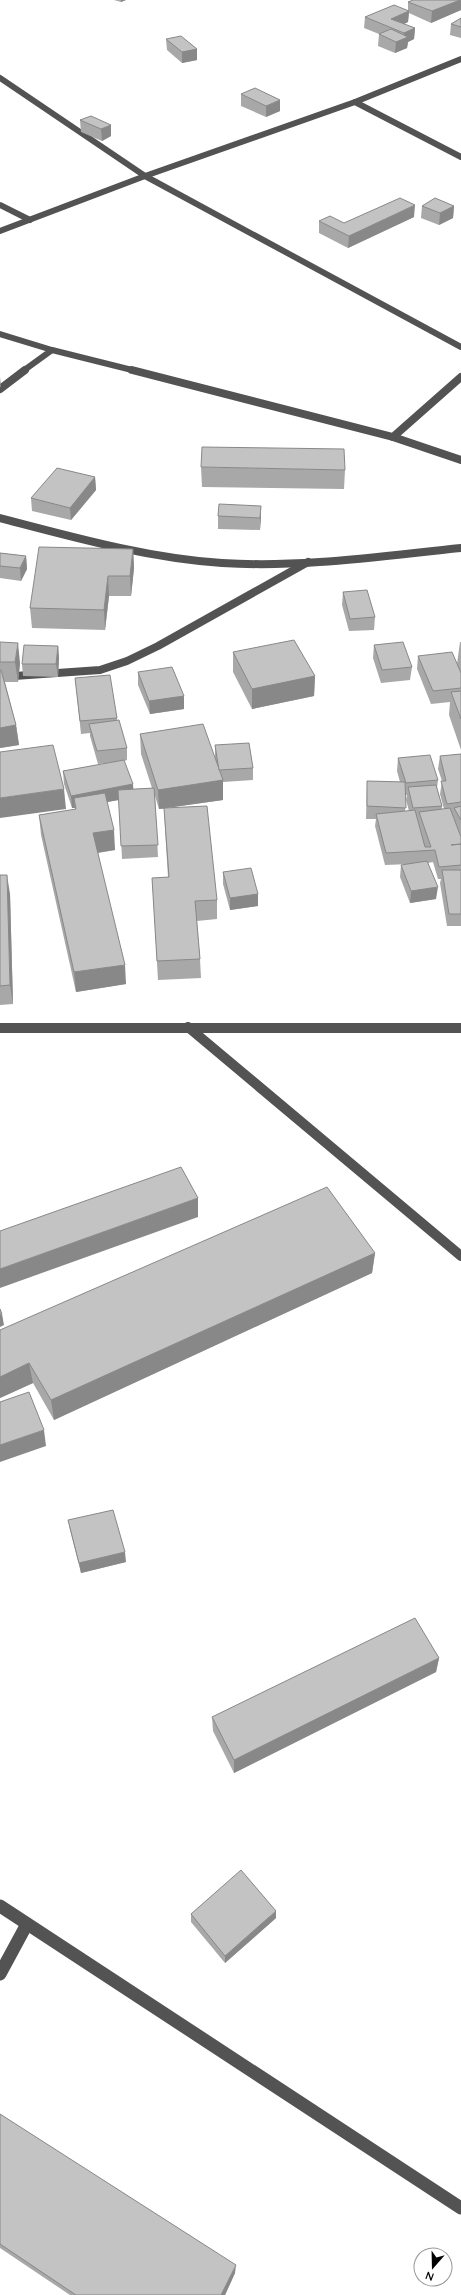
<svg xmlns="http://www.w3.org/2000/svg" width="461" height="2295" viewBox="0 0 461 2295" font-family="Quicksand,sans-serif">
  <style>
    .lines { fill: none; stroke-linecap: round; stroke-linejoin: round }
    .minor-far3 { stroke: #535353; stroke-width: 6 }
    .minor-far2 { stroke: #535353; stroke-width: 8 }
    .minor-far1 { stroke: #535353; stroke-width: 10 }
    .minor { stroke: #535353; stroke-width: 13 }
    .wall { fill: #a8a8a8; fill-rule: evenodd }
    .shaded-wall { fill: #888 }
    .building { fill: #c3c3c3; stroke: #888 }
  </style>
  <rect width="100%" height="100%" fill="#fff"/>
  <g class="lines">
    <g class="minor-far3">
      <polyline points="461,59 355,102 461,157"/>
      <polyline points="0,78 145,176 461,347"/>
      <polyline points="0,205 30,220"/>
      <polyline points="0,231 145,176 355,102"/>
      <polyline points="0,334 52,350 23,371"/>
      <polyline points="52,350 136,371"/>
    </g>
    <g class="minor-far2">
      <polyline points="132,370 393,437 461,377"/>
      <polyline points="0,389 25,370"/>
      <polyline points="393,437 461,460"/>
      <path d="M0,518C73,537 147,558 222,563C302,568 382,556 461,548"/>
      <polyline points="0,677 100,670 127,661 158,646 308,562"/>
    </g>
    <g class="minor-far1">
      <polyline points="188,1027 461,1256"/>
      <polyline points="0,1028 461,1028"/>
    </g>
    <g class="minor">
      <polyline points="0,1906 461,2208"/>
      <polyline points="0,1974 27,1924"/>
    </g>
  </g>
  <g class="wall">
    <polygon points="114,0 126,0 121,2"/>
    <polygon points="461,0 461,10 431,23 409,13 408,22 404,24 415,28 414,39 408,42 407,48 395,53 378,46 379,34 364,28 365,17 408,11 408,2"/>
    <polygon points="461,18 461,38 450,35 451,24"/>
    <polygon points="166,39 197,49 197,60 182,63 167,50"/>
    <polygon points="241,94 280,111 266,117 241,106"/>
    <polygon points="91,116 111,136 102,141 81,132 80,120"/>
    <polygon points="422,206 454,206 453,218 439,225 421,218"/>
    <polygon points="414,217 348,248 319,233 319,221 344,223"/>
    <polygon points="201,467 345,470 344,489 202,487"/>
    <polygon points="95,477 96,490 71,520 32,511 31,498"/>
    <polygon points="261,506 260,530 218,529 218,516"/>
    <polygon points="133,549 134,568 131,596 109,596 105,630 32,628 30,608"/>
    <polygon points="0,553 26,556 27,569 21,581 0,578"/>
    <polygon points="343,592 375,617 374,630 349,631 342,605"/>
    <polygon points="0,642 20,663 18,682 5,682 16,725 19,745 0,748"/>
    <polygon points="460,642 461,642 461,750 449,715 450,702 431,704 417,669 418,656 457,664"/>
    <polygon points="374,645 412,667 410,680 381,683 373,658"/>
    <polygon points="58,646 59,658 58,677 23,676 22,664"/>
    <polygon points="233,652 315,676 314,696 252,709 233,672"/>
    <polygon points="138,672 184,696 184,709 150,714 138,685"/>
    <polygon points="75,678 117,718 117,720 127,748 127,760 124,761 133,789 152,788 141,754 140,734 215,757 215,745 253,768 253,780 223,782 223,800 166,808 217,900 217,919 197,921 200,959 201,978 158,980 152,878 168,877 165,828 164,809 159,809 155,796 158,857 122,859 119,800 107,802 115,850 98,853 126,984 76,992 41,835 39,815 75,810 75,808 72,808 64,784 63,771 114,762 98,764 90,736 90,733 81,734"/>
    <path d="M461,754V836L459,833L461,837V926H447L440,883L441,879H438L433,862L428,863L436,899L410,903L400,877L401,865L410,864L385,865L375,826L376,819H366L367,781L400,782L397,771L398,758L438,780L437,788L442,806V809H444L440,794L442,781L438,769L440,756ZM405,795H407L406,800L409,811H405Z"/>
    <polygon points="223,872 258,894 258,906 230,910 223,884"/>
    <polygon points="0,875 10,894 13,1004 0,1005"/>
    <polygon points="375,1253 372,1273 54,1420 33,1383 0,1398 0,1330"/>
    <polygon points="68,1520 126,1562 81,1573 70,1530"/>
    <polygon points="439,1658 436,1672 234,1773 213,1731 212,1717"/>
    <polygon points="191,1914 276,1918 225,1963 191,1922"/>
    <polygon points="0,2114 235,2273 225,2295 70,2295 0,2248"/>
  </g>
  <g class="shaded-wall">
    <polygon points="121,0 126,0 121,2"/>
    <polygon points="461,0 461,10 431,23 432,11"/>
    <polygon points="409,11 408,22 393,29 391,19"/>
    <polygon points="415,28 414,39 408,42 407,48 395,53 396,42 403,39 404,33"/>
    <polygon points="197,49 197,60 182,63 182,52"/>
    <polygon points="280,100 280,111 266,117 266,106"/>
    <polygon points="111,125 111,136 102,141 101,129"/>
    <polygon points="415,205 414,217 348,248 349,236"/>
    <polygon points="454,206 453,218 439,225 440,213"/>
    <polygon points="0,377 1,387 0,387"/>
    <polygon points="95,477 96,490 71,520 70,508"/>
    <polygon points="261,506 261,518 260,530 260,518"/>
    <polygon points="133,549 134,568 131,596 130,576"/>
    <polygon points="26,556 27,569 21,581 20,568"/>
    <polygon points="108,576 109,596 105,630 104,610"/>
    <polygon points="18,643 20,663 18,682 15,662"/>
    <polygon points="58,646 59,658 58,677 56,664"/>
    <polygon points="315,676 314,696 252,709 252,689"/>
    <polygon points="184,696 184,709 150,714 149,701"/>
    <polygon points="16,725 19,745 0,748 0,728"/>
    <polygon points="223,780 223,800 159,809 158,790"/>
    <polygon points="133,784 134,797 76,808 74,798 75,808 72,808 71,796"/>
    <polygon points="64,789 66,809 0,818 0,798"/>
    <polygon points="114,830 115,850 95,853 93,833"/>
    <polygon points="7,875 10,894 13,1004 10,985"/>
    <polygon points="438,887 436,899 410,903 411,891"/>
    <polygon points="258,894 258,906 230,910 230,898"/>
    <polygon points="125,965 126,984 76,992 74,972"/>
    <polygon points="198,1198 198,1217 0,1288 0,1269"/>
    <polygon points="375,1253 372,1273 54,1420 51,1400"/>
    <polygon points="2,1314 4,1325 0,1327 0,1315"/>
    <polygon points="29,1363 33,1383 0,1398 0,1377"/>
    <polygon points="44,1430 46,1446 0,1462 0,1445"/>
    <polygon points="125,1552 126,1562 81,1573 79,1563"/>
    <polygon points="439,1658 436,1672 234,1773 234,1760"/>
    <polygon points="276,1911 276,1918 225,1963 225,1956"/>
    <polygon points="236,2265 235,2273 225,2295 221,2295"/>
  </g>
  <g class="building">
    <polygon points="413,0 460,0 432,11 408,2"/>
    <polygon points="394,5 409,11 391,19 415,28 404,33 365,17"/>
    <polygon points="461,18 461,27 451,24"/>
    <polygon points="391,29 408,37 396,42 379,34"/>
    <polygon points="181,36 197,49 182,52 166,39"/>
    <polygon points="255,88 280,100 266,106 241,94"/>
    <polygon points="91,116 111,125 101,129 80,120"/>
    <polygon points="400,198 415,205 349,236 319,221 330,216 344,223"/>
    <polygon points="435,198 454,206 440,213 422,206"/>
    <polygon points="202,447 344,449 345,470 201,467"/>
    <polygon points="57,468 95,477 70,508 31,498"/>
    <polygon points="219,504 261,506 260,518 218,516"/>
    <polygon points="39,547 133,549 130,576 108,576 104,610 30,608"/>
    <polygon points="0,553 26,556 20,568 0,566"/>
    <polygon points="367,590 375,617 350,619 343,592"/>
    <polygon points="294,640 315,676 252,689 233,652"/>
    <polygon points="0,642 18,643 15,662 0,662"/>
    <polygon points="403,642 412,667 382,670 374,645"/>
    <polygon points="24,645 58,646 56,664 22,664"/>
    <polygon points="452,652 461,673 461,688 433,691 418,656"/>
    <polygon points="172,667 184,696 149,701 138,672"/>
    <polygon points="0,670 1,670 16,725 0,728"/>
    <polygon points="110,675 117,718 80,721 75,678"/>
    <polygon points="461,691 461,719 451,692"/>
    <polygon points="119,720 127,748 97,751 89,724"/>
    <polygon points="203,724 223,780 158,790 140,734"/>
    <polygon points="249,743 253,768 219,770 215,745"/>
    <polygon points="53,745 64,789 0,798 0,752"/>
    <polygon points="461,754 461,802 447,804 441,781 446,781 440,756"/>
    <polygon points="430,755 438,780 406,783 398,758"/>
    <polygon points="124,760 133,784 71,796 63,771"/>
    <polygon points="367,781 405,782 406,808 367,806"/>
    <polygon points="436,785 442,806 413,808 408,787"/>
    <polygon points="154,788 158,845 121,846 118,790"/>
    <polygon points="105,793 114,830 93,833 125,965 74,972 39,815 76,809 74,798"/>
    <polygon points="207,806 217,900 195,901 200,959 157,961 152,878 169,877 164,808"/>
    <polygon points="461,806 461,820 454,808"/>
    <polygon points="450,808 461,837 461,844 451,845 461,844 461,865 439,867 435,850 386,853 376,814 415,810 425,847 431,847 419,812"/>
    <polygon points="427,861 438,887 411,891 401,865"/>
    <polygon points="251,868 258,894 230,898 223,872"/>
    <polygon points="442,870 461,870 461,914 449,914"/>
    <polygon points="0,875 7,875 10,985 0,986"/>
    <polygon points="181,1167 198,1198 0,1269 0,1231"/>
    <polygon points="327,1187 375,1253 51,1400 29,1363 0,1377 0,1330"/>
    <polygon points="0,1309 2,1314 0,1315"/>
    <polygon points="29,1392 44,1430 0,1445 0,1402"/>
    <polygon points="113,1510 125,1552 79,1563 68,1520"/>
    <polygon points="415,1618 439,1658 234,1760 212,1717"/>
    <polygon points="241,1870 276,1911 225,1956 191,1914"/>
    <polygon points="0,2114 236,2265 221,2295 76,2295 0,2244"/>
  </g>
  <g transform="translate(433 2267) rotate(200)"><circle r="19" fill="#ffffff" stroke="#999999"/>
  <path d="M0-3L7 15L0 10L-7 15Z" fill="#000000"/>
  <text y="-6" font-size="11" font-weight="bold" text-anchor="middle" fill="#000000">N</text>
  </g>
</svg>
